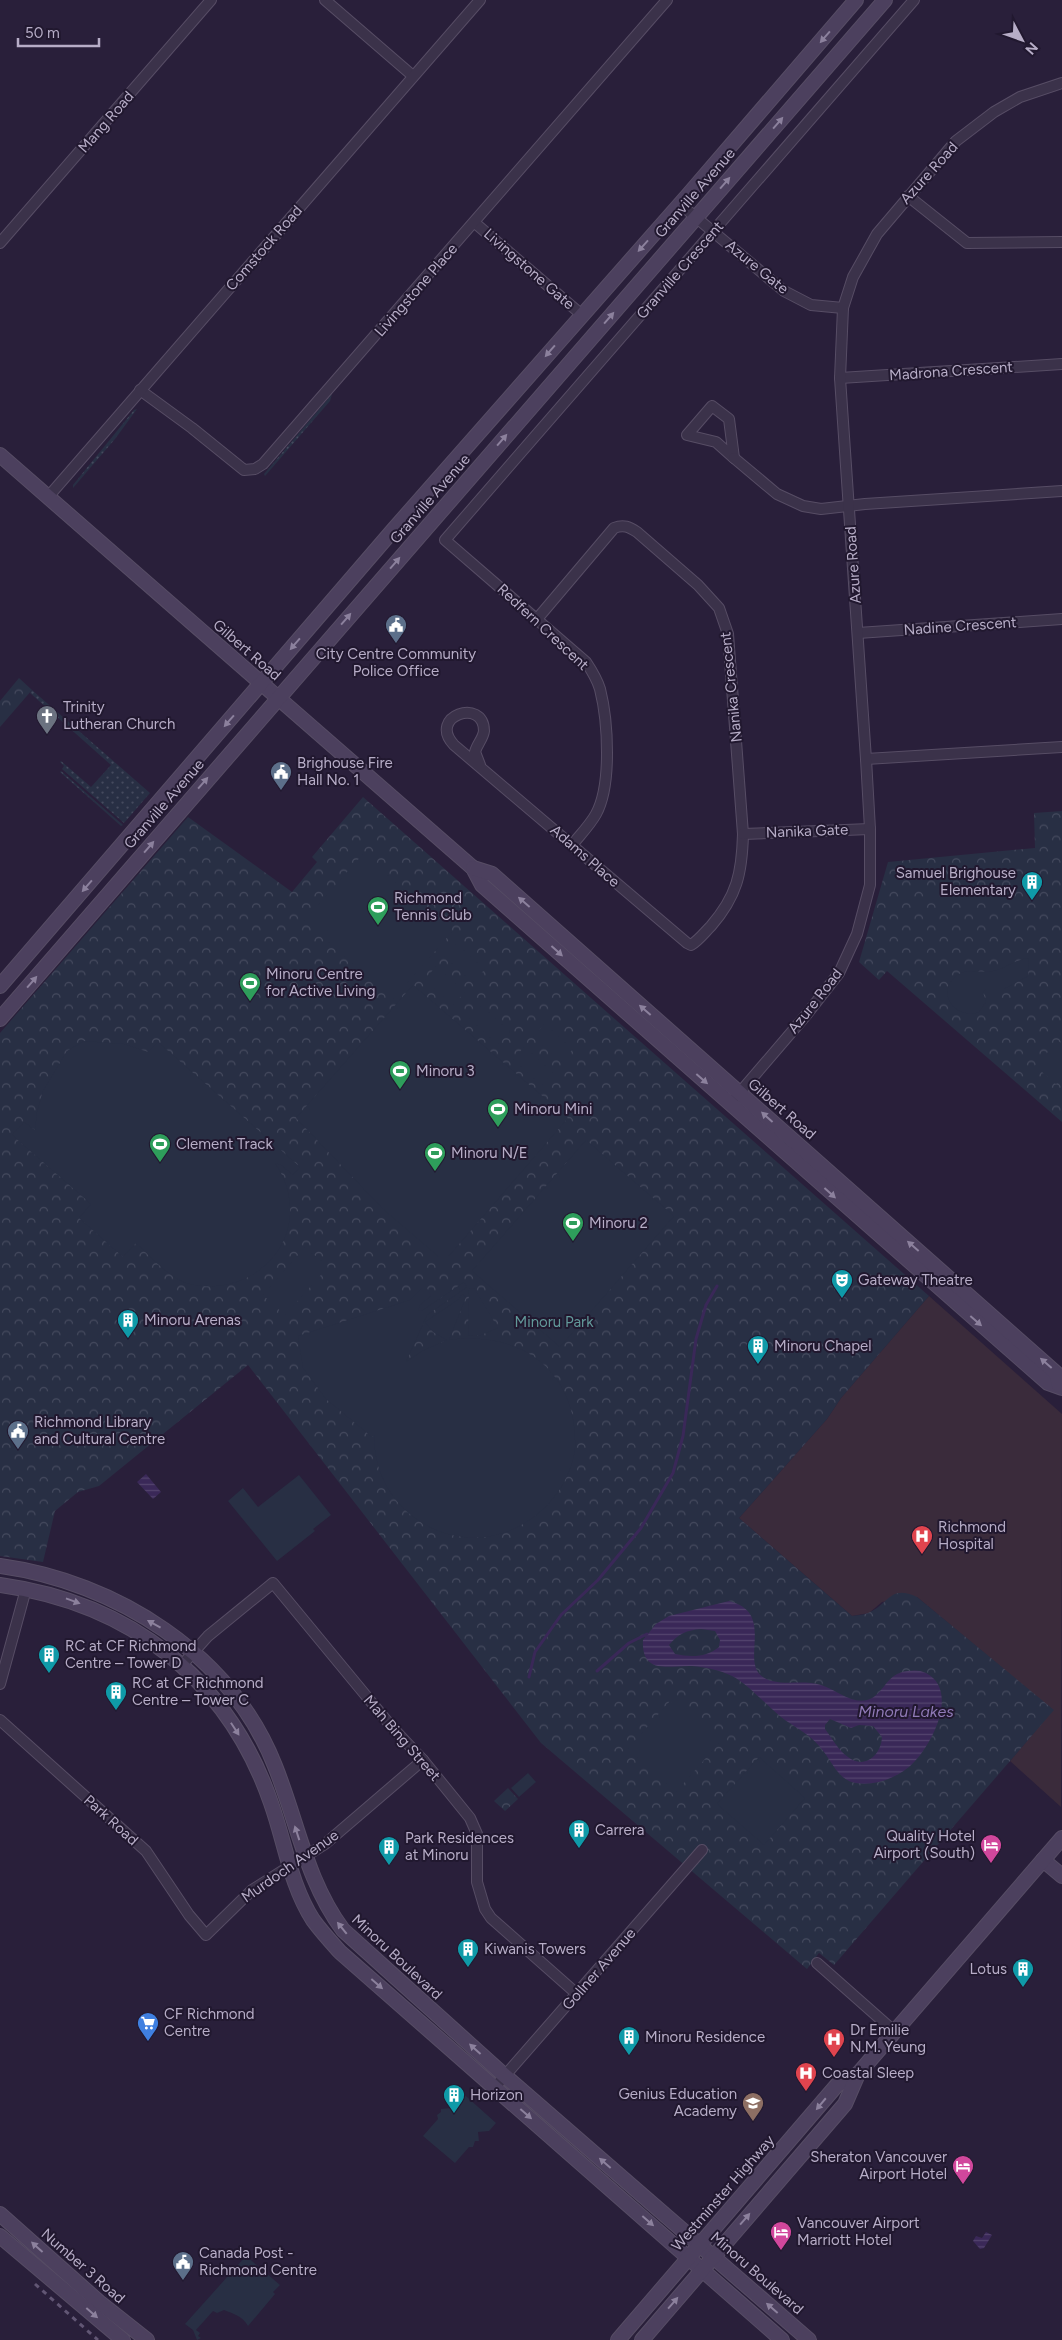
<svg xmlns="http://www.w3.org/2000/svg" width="1062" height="2340" viewBox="0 0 1062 2340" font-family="Figtree,sans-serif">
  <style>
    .medical { fill: #3a2b3b }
    .grass { fill: url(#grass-dots) }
    .park { fill: url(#park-crowns) }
    .garden { fill: #282f44 }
    .water { fill: url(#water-rules); fill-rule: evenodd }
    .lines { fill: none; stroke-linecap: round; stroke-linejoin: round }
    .stream { stroke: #3a2858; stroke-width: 3 }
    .street-casing { stroke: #574d65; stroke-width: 12 }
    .secondary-casing { stroke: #574d65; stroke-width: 16 }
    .street { stroke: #3b324a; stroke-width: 10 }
    .secondary { stroke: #4c405e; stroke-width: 14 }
    .rail { stroke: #615674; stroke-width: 3; stroke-dasharray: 5 5; stroke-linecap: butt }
    .oneway { fill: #8c819d }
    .labels { text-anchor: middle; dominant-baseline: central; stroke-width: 4; stroke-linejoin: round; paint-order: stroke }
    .street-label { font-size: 15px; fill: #b7adc7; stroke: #21182f }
    .poi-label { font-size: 15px; fill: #b7adc7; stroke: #21182f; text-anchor: start }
    .park-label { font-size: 15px; fill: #62999a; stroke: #21182f }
    .water-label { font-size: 16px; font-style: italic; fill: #907ab7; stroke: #21182f }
  </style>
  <defs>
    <pattern id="grass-dots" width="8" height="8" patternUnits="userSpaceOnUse" patternTransform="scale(1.25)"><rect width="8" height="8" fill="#282f44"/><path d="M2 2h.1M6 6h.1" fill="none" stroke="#454a5e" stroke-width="1.8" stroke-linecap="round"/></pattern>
    <pattern id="park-crowns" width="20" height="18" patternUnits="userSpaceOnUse" patternTransform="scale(1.25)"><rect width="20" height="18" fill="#282f44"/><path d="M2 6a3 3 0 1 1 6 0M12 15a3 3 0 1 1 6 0" fill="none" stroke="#454a5e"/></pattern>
    <pattern id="water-rules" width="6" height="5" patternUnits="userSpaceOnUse" patternTransform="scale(1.25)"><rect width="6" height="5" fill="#3a2858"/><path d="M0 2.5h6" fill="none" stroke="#54446e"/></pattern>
  </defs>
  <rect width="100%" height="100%" fill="#291f3a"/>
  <polygon class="medical" points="929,1296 1062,1414 1061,1807 1010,1761 1053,1710 917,1597 882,1602 869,1613 852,1616 739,1518 827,1419 841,1398"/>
  <g class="grass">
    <polygon points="332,394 330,401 265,476 264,474"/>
    <polygon points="137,409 115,439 73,488 73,485 134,410"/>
    <polygon points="32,690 150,793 124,823 62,769 64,766 60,762 61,761 91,787 111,765 30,693"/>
    <polygon points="61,771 123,825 121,826 60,772"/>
  </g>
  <g class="park">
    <polygon points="19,678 32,690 0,727 0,701"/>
    <path d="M363,797L929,1296L841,1398L827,1419L739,1518L852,1616C857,1615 863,1615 868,1613C889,1605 889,1584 917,1597L1054,1710L834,1965L819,1953L807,1969L541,1743L248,1365L99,1486L78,1492L55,1511L43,1562L0,1556V1033L188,817L292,892L317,862L312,857Z"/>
    <polygon points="1062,811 1062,1122 887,971 879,980 859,962 888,862 1035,848 1034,813"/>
    <polygon points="508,1788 518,1799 505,1811 494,1801"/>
  </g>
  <g class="garden">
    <polygon points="363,854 452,932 393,999 304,921"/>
    <polygon points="456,944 485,969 473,982 444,957"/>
    <path d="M1029,958L1028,976L1004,989H986L983,992L986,1002L979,1012C956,1020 936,994 955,977C966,967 980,974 993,971C1006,969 1016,959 1029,958Z"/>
    <polygon points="436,966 465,992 453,1005 425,980"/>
    <polygon points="413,985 568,1118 448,1257 439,1257 383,1209 296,1118"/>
    <polygon points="481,1006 510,1031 498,1044 469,1019"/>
    <polygon points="544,1024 573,1049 561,1062 533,1037"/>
    <path d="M84,1041L124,1044L148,1052L158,1042L300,1167L293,1175L281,1165L275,1163C309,1213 283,1274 224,1285C211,1287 199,1287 186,1283C166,1275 151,1257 136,1243L123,1257L79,1218L91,1204L12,1135L24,1122L35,1130L37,1112L43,1091L67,1051Z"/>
    <polygon points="1058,1041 1062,1044 1062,1078 1056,1084 1035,1066"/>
    <polygon points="524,1047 553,1072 542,1085 513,1060"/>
    <polygon points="586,1140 674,1216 560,1347 472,1271"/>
    <polygon points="305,1247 328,1267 285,1315 263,1295"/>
    <path d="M464,1282L467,1287L427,1315L406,1362L422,1351L447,1340L433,1332L425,1322L459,1299L462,1294L466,1297L449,1340C522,1330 578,1372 575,1448C574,1460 569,1473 563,1484C535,1532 476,1553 426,1525C392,1506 374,1473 374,1435L372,1437L326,1399L303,1368L298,1336L410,1300L422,1288H427L431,1296L420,1305L418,1311L423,1310Z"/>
    <polygon points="474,1288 498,1328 481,1335 468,1336 469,1289"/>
    <polygon points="299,1475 331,1515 313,1529 315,1531 277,1561 228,1501 243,1488 258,1507"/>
    <polygon points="670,1701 719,1743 676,1792 628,1749"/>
    <polygon points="759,1757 805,1798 764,1845 717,1804"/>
    <polygon points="528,1773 536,1782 519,1797 511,1788"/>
    <polygon points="458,2089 496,2123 489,2131 478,2132 479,2141 475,2141 473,2147 469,2147 455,2163 423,2136 438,2119 437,2115 441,2112 441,2109 451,2108 450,2098"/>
    <path d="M246,2256L280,2285L273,2292L275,2294L248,2326C242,2316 234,2314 224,2310L217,2313L213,2311L196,2330L200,2333L198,2336L201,2338L197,2340L193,2330L185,2324Z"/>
  </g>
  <g class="water">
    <polygon points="146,1474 161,1492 153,1499 137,1482"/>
    <path d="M729,1601C781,1614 731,1671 772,1681C787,1685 805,1680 821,1685C835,1689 851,1704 867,1700C884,1696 885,1673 908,1671C914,1670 920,1670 926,1673C961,1691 930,1750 909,1767C894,1779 874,1786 856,1783C838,1781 831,1759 820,1747C810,1734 794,1727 781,1717C766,1705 749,1685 732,1676C720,1670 705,1667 692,1666C671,1665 641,1676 643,1640L656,1624L669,1616ZM701,1629L715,1631L720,1640L719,1647C706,1658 690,1657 675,1654L669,1645C678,1634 687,1630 701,1629ZM830,1719L851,1728L859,1725L873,1726L882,1737C881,1755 865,1770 848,1757C838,1750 832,1738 825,1729V1725Z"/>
    <polygon points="986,2232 992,2235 984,2248 980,2249 973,2241 976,2236 982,2238"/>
  </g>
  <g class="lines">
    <g class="stream">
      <polyline points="597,1671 629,1643 647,1634"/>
      <polyline points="529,1677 535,1652 561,1615 598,1580 641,1528 673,1473 683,1436 696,1339 706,1305 717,1286"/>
    </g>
    <g class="street-casing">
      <g id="street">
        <polyline points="325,0 413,76"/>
        <polyline points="908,196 967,243 1062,242"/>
        <polyline points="680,204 784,291 811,305 843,308"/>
        <polyline points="475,223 582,315"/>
        <polyline points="0,243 211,0"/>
        <polyline points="840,378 1062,364"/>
        <polyline points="140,390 192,428 244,470 255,469 263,464 667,0"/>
        <polygon points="712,406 729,419 734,458 716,442 687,435"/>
        <polyline points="734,458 777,494 803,506 821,509 865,504 1062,491"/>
        <polyline points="48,497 480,0"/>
        <polyline points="858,633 1062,619"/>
        <polyline points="866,759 1062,747"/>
        <path d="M480,765L475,752C477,744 483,739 484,731C484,697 427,716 454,745L687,943L691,945C699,940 704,933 711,926C737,896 742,873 743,834L728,634L719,608L698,585L637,532C629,527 624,524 614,528L537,619"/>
        <polyline points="743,834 870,829"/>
        <path d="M572,845C580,835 590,825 596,814C612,785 608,721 600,689C597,679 592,671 586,662L445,540L914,0"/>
        <polyline points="736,1097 807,1014 839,973 857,934 870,885 870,829 866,759 840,378 843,308 853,277 877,234 956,141 994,112 1020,97 1062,83"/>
        <polyline points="182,1665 208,1636 273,1583 391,1726 423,1760 470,1818 477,1834 477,1882 485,1909 491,1918 577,1994"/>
        <polyline points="0,1684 26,1589"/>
        <polyline points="0,1720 146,1851 189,1915 206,1935 252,1890 325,1844 423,1760"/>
        <polyline points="817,1963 895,2032"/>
        <polyline points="495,2087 702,1850"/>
      </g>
    </g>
    <g class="secondary-casing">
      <g id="secondary">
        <polyline points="0,455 473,868 482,885 1048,1383 1062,1388"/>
        <polyline points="473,868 492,874 1056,1373 1059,1385"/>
        <polyline points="0,986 394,529 689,194 856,0"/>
        <polyline points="0,1019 885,0"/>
        <path d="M0,1566C116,1582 231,1654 275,1766C298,1823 306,1880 343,1930L505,2076L809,2340"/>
        <path d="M0,1585C129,1603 228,1678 271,1803C285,1842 290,1884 313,1920C321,1931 331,1942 340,1952L782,2340"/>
        <polyline points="1043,1860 1062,1876"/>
        <polyline points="0,2214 99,2302 147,2340"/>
        <polyline points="0,2236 123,2340"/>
        <polyline points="618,2340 837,2085 858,2074"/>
        <polyline points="642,2340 845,2104 858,2074 1062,1838"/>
      </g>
    </g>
    <use href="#street" class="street"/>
    <use href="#secondary" class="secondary"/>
    <polyline class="rail" points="35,2284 98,2340"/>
  </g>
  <defs><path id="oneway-solid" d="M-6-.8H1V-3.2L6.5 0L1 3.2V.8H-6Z" transform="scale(1.25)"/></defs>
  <g class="oneway">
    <use href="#oneway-solid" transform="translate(825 37) rotate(131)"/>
    <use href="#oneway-solid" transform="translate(778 123) rotate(-49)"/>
    <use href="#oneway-solid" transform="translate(725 183) rotate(-49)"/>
    <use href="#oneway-solid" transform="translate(643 246) rotate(132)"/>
    <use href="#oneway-solid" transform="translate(609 318) rotate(-49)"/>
    <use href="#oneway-solid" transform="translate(550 351) rotate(131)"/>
    <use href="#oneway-solid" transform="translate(502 440) rotate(-49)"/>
    <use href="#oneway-solid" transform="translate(395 563) rotate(-49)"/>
    <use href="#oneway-solid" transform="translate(346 619) rotate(-49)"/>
    <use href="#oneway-solid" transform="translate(295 644) rotate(131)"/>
    <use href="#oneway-solid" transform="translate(229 721) rotate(131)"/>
    <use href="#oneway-solid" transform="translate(203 783) rotate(-49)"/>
    <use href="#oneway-solid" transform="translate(149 847) rotate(-49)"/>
    <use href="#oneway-solid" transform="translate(87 886) rotate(131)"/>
    <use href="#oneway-solid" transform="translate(524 902) rotate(-139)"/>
    <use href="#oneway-solid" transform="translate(557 951) rotate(42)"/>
    <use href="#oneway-solid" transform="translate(32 982) rotate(-49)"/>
    <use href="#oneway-solid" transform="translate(645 1010) rotate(-139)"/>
    <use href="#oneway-solid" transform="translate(702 1079) rotate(41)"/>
    <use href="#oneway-solid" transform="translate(767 1117) rotate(-138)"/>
    <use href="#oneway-solid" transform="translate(830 1193) rotate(42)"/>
    <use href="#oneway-solid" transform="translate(913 1246) rotate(-139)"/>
    <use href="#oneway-solid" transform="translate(976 1321) rotate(41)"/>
    <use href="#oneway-solid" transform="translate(1046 1363) rotate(-139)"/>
    <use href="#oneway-solid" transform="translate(73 1601) rotate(20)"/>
    <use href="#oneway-solid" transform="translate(154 1624) rotate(-151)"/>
    <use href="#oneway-solid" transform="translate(235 1729) rotate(57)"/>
    <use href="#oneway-solid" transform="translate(297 1833) rotate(-108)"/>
    <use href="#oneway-solid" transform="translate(342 1928) rotate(-129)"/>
    <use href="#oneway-solid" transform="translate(377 1984) rotate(41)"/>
    <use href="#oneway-solid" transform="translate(475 2049) rotate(-138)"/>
    <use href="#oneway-solid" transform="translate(821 2104) rotate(130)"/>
    <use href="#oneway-solid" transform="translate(526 2114) rotate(41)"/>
    <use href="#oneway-solid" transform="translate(605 2163) rotate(-139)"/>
    <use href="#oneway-solid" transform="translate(745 2219) rotate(-49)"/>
    <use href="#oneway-solid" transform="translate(648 2221) rotate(41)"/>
    <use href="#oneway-solid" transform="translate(37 2247) rotate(-138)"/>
    <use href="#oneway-solid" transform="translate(673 2303) rotate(-49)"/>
    <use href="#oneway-solid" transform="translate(772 2308) rotate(-139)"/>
    <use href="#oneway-solid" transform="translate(92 2313) rotate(41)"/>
  </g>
  <defs>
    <g id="civic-pin" transform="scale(1.125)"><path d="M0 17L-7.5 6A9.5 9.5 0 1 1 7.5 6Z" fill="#5c6f8a" stroke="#21182f"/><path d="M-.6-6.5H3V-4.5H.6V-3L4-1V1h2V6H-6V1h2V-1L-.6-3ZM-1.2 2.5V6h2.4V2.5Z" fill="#fff"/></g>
    <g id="church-pin" transform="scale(1.125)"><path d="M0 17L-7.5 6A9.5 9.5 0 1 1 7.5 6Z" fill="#6b7280" stroke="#21182f"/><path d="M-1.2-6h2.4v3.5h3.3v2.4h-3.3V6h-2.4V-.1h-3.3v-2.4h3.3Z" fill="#fff"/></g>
    <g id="building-pin" transform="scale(1.125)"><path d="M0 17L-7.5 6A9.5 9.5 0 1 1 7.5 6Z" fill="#0f9aa8" stroke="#21182f"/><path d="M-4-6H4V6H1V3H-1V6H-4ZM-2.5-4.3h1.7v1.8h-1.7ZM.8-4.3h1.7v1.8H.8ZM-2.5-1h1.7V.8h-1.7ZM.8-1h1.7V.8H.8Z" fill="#fff"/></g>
    <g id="stadium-pin" transform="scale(1.125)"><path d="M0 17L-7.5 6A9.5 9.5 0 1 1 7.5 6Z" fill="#2e9e5b" stroke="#21182f"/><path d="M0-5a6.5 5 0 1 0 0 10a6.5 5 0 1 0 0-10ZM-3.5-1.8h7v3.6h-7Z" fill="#fff"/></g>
    <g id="theatre-pin" transform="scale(1.125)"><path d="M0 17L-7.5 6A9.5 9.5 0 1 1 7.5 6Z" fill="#0f9aa8" stroke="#21182f"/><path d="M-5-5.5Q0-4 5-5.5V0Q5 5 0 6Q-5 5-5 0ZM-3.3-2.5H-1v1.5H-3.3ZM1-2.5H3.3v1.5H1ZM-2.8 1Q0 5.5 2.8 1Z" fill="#fff"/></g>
    <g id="hospital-pin" transform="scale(1.125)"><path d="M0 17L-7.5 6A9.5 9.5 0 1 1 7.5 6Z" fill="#e0444e" stroke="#21182f"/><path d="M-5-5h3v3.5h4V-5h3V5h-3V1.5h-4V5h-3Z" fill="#fff"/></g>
    <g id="hotel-pin" transform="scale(1.125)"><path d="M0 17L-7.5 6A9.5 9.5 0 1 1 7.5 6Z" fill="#d1479c" stroke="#21182f"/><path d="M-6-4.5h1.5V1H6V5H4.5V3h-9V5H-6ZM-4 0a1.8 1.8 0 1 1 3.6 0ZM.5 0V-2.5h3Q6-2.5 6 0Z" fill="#fff"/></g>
    <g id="supermarket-pin" transform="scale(1.125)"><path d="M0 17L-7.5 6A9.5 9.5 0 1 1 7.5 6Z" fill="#3f7fe0" stroke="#21182f"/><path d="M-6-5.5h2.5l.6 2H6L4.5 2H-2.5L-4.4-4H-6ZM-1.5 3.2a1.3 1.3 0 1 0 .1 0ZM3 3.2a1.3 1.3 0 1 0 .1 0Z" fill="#fff"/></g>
    <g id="school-pin" transform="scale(1.125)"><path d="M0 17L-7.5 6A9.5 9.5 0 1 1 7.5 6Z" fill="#8d6e63" stroke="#21182f"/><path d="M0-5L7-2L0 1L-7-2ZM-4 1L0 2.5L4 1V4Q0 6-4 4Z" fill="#fff"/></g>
  </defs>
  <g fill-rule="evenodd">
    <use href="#civic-pin" x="396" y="625"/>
    <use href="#church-pin" x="47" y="716"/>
    <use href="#civic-pin" x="281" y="772"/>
    <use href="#building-pin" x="1032" y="882"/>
    <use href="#stadium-pin" x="378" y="907"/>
    <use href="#stadium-pin" x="250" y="983"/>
    <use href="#stadium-pin" x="400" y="1071"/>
    <use href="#stadium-pin" x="498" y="1109"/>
    <use href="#stadium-pin" x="160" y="1144"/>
    <use href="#stadium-pin" x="435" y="1153"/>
    <use href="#stadium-pin" x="573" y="1223"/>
    <use href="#theatre-pin" x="842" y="1280"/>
    <use href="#building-pin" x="128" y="1320"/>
    <use href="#building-pin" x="758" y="1346"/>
    <use href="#civic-pin" x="18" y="1431"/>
    <use href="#hospital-pin" x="922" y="1536"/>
    <use href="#building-pin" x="49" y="1655"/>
    <use href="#building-pin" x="116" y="1692"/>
    <use href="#building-pin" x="579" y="1830"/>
    <use href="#hotel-pin" x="991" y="1845"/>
    <use href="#building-pin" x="389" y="1847"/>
    <use href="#building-pin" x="468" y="1949"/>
    <use href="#building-pin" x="1023" y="1969"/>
    <use href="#supermarket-pin" x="148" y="2023"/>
    <use href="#building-pin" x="629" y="2037"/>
    <use href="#hospital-pin" x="834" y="2039"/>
    <use href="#hospital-pin" x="806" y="2073"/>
    <use href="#building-pin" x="454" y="2095"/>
    <use href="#school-pin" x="753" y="2103"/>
    <use href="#hotel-pin" x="963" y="2166"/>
    <use href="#hotel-pin" x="781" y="2232"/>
    <use href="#civic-pin" x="183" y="2262"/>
  </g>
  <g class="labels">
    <g class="street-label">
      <text transform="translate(106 122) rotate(-49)">Mang Road</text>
      <text transform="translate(929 173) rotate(-48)">Azure Road</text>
      <text transform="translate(695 193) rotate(-49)">Granville Avenue</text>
      <text transform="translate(264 248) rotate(-49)">Comstock Road</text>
      <text transform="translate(757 267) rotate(39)">Azure Gate</text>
      <text transform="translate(529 269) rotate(41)">Livingstone Gate</text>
      <text transform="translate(680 270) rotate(-49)">Granville Crescent</text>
      <text transform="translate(416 290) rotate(-49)">Livingstone Place</text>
      <text transform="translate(951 371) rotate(-4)">Madrona Crescent</text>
      <text transform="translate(430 499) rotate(-49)">Granville Avenue</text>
      <text transform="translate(853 565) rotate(-94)">Azure Road</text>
      <text transform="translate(960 626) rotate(-4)">Nadine Crescent</text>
      <text transform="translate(543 627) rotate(43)">Redfern Crescent</text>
      <text transform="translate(247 650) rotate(41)">Gilbert Road</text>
      <text transform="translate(731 687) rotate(-96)">Nanika Crescent</text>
      <text transform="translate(164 804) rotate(-49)">Granville Avenue</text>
      <text transform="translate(807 831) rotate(-2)">Nanika Gate</text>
      <text transform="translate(585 856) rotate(41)">Adams Place</text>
      <text transform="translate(815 1001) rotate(-52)">Azure Road</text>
      <text transform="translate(782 1109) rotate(41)">Gilbert Road</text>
      <text transform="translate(402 1738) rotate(49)">Mah Bing Street</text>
      <text transform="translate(111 1820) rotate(42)">Park Road</text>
      <text transform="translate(290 1866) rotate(-35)">Murdoch Avenue</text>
      <text transform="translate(397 1957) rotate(43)">Minoru Boulevard</text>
      <text transform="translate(599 1969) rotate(-49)">Gollner Avenue</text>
      <text transform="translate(723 2193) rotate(-49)">Westminster Highway</text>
      <text transform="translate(83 2266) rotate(41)">Number 3 Road</text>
      <text transform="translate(757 2273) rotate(41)">Minoru Boulevard</text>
    </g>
    <g class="poi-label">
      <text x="396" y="654" text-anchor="middle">City Centre Community<tspan x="396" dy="17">Police Office</tspan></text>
      <text x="63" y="707">Trinity<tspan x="63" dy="17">Lutheran Church</tspan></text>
      <text x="297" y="763">Brighouse Fire<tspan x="297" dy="17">Hall No. 1</tspan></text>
      <text x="1016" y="873" text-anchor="end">Samuel Brighouse<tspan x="1016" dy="17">Elementary</tspan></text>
      <text x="394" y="898">Richmond<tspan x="394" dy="17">Tennis Club</tspan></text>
      <text x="266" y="974">Minoru Centre<tspan x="266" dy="17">for Active Living</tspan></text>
      <text x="416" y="1071">Minoru 3</text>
      <text x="514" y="1109">Minoru Mini</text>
      <text x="176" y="1144">Clement Track</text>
      <text x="451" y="1153">Minoru N/E</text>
      <text x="589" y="1223">Minoru 2</text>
      <text x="858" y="1280">Gateway Theatre</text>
      <text x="144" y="1320">Minoru Arenas</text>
      <text x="774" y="1346">Minoru Chapel</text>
      <text x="34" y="1422">Richmond Library<tspan x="34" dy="17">and Cultural Centre</tspan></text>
      <text x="938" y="1527">Richmond<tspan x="938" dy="17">Hospital</tspan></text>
      <text x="65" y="1646">RC at CF Richmond<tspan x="65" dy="17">Centre – Tower D</tspan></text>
      <text x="132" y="1683">RC at CF Richmond<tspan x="132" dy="17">Centre – Tower C</tspan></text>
      <text x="595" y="1830">Carrera</text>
      <text x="975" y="1836" text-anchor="end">Quality Hotel<tspan x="975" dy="17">Airport (South)</tspan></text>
      <text x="405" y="1838">Park Residences<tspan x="405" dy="17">at Minoru</tspan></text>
      <text x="484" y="1949">Kiwanis Towers</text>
      <text x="1007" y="1969" text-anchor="end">Lotus</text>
      <text x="164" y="2014">CF Richmond<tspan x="164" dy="17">Centre</tspan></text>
      <text x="850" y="2030">Dr Emilie<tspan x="850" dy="17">N.M. Yeung</tspan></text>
      <text x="645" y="2037">Minoru Residence</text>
      <text x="822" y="2073">Coastal Sleep</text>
      <text x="737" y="2094" text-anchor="end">Genius Education<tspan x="737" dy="17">Academy</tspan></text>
      <text x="470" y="2095">Horizon</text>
      <text x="947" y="2157" text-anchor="end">Sheraton Vancouver<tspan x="947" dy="17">Airport Hotel</tspan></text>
      <text x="797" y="2223">Vancouver Airport<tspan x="797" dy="17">Marriott Hotel</tspan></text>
      <text x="199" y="2253">Canada Post -<tspan x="199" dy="17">Richmond Centre</tspan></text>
    </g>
    <g class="park-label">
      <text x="554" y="1322">Minoru Park</text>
    </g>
    <g class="water-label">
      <text x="906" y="1711">Minoru Lakes</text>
    </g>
  </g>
  <g transform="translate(1022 40) rotate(131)" stroke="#21182f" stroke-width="4" paint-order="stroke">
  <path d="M0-4L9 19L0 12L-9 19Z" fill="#b7adc7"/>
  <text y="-8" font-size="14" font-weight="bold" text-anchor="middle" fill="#b7adc7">N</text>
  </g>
  <path d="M18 38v8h81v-8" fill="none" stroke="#b7adc7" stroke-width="2.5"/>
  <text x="25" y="38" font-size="15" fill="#b7adc7" stroke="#21182f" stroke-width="4" paint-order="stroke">50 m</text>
</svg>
